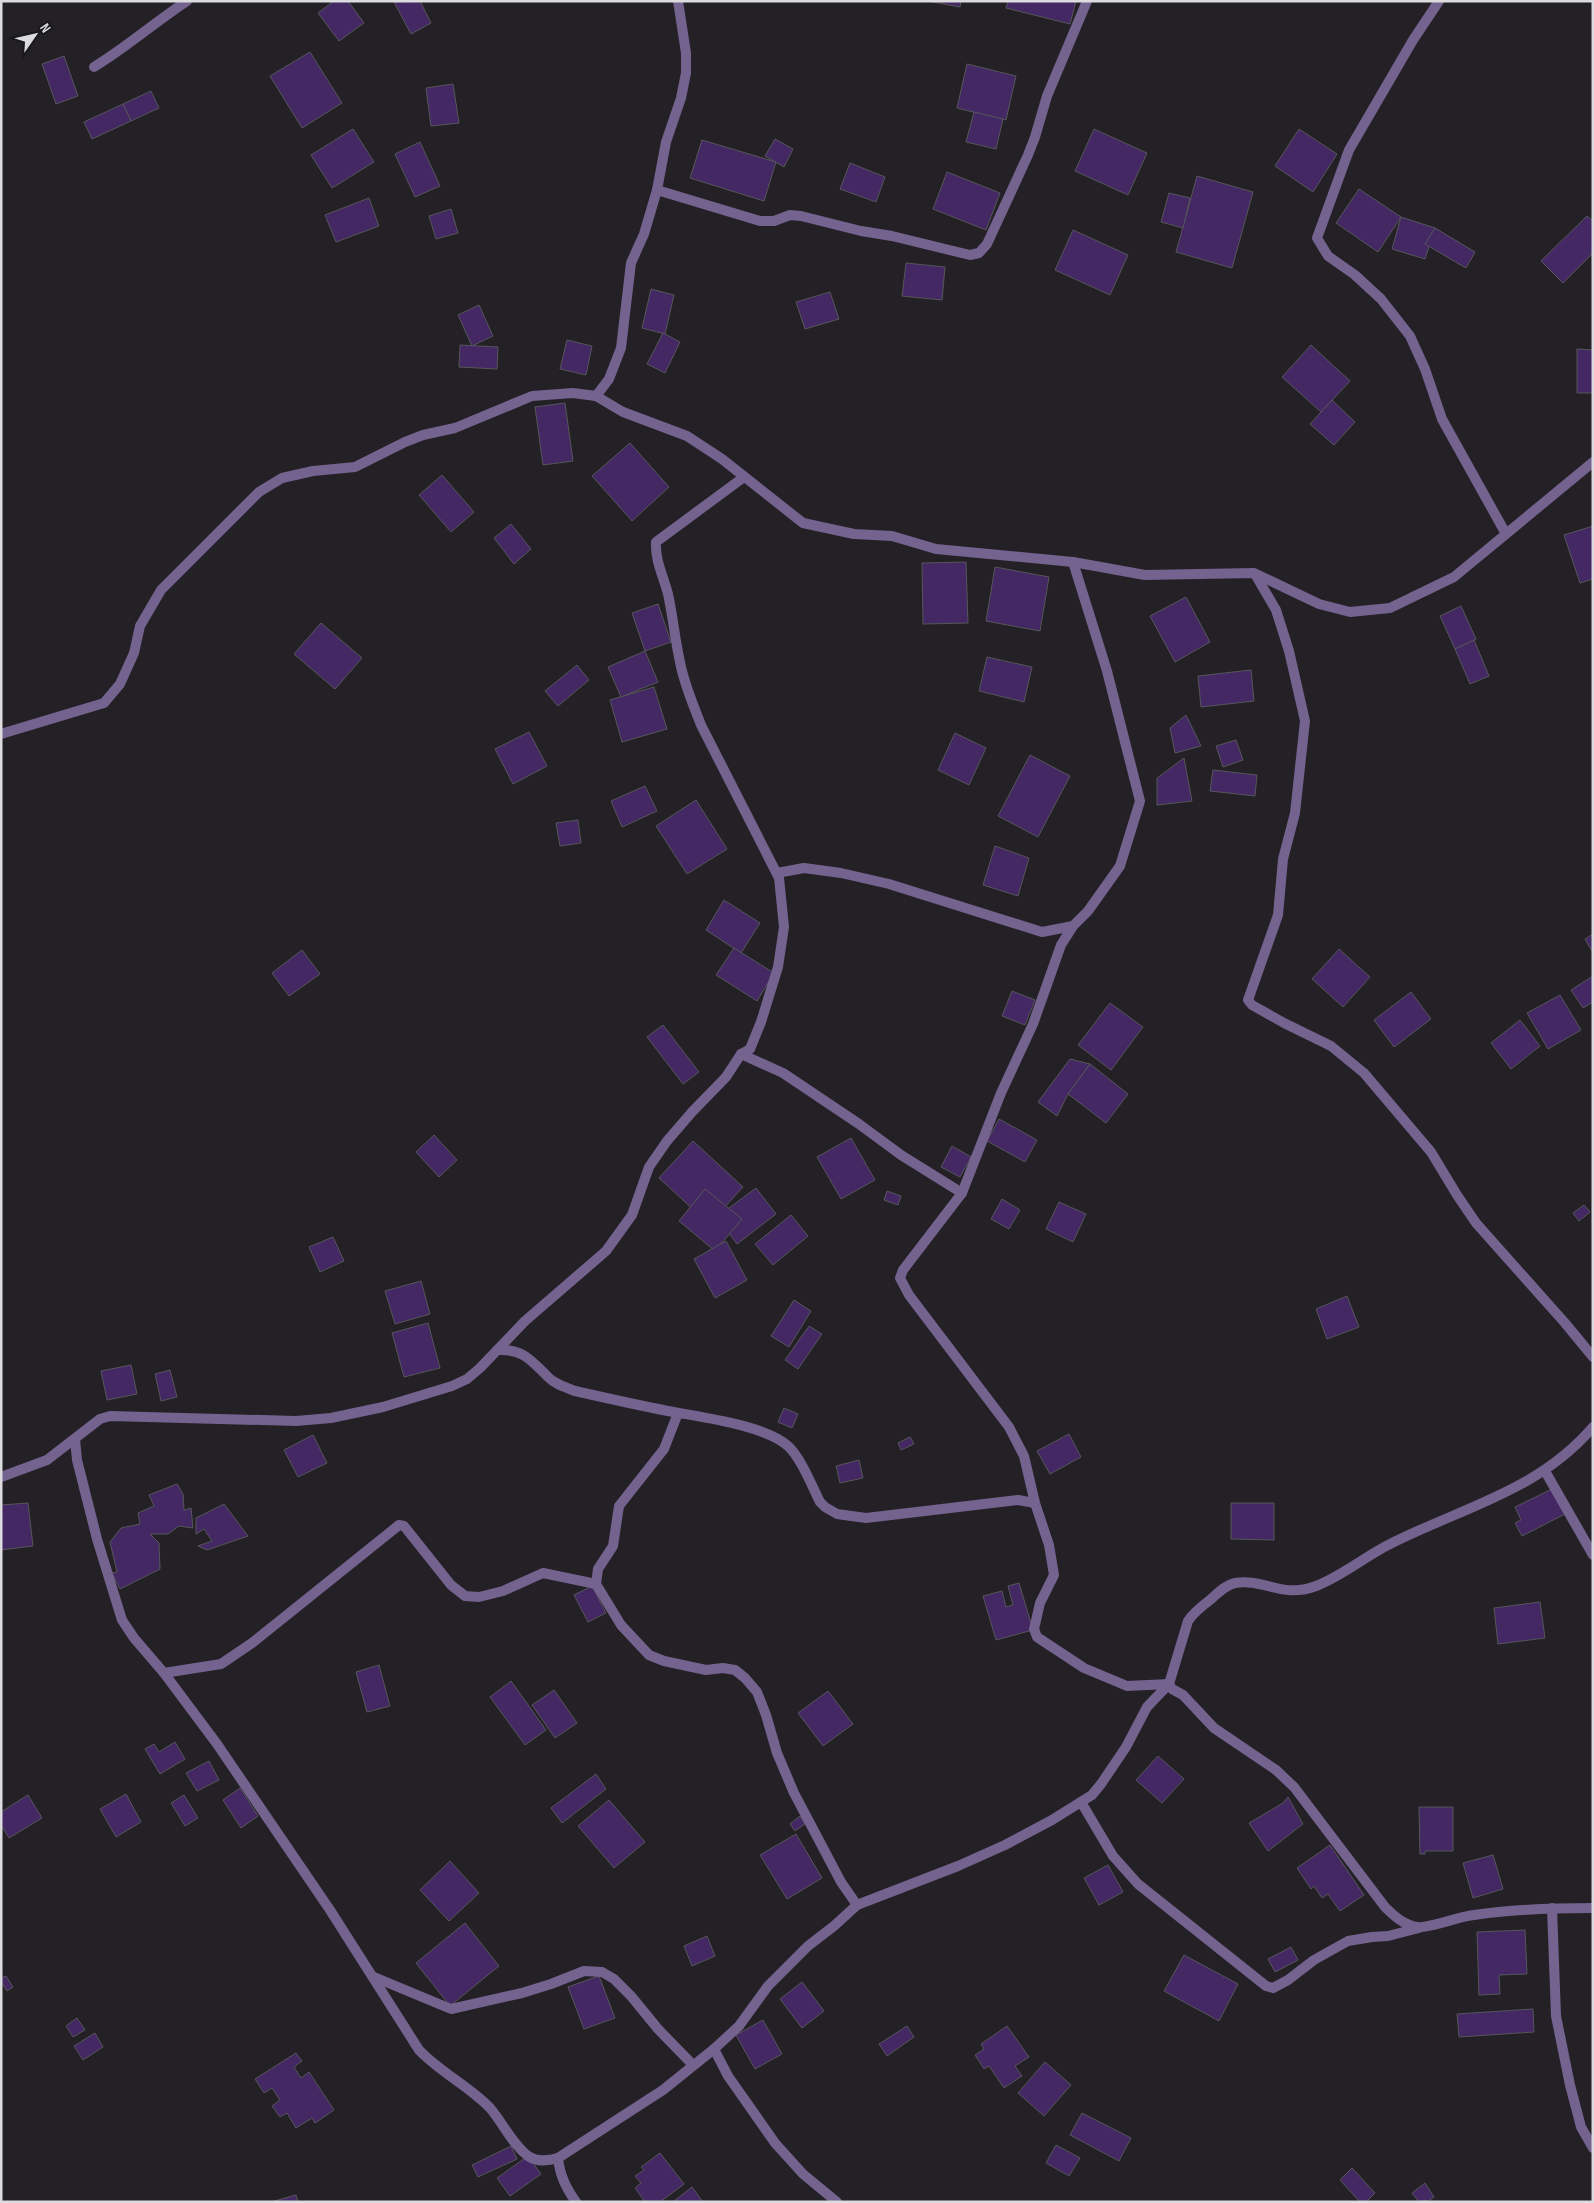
<svg xmlns="http://www.w3.org/2000/svg" width="1594" height="2203" viewBox="0 0 1594 2203" font-family="'Sofia Sans Condensed',sans-serif">
  <style>
    .building { fill: #432863; stroke: #57565a }
    .lines { fill: none; stroke-linecap: round; stroke-linejoin: round }
    .minor { stroke: #74628f; stroke-width: 10 }
  </style>
  <rect width="100%" height="100%" fill="#232125"/>
  <g class="building">
    <polygon points="334,1 348,1 364,23 339,41 318,13"/>
    <polygon points="420,1 431,23 411,34 394,2"/>
    <polygon points="928,1 961,1 960,7"/>
    <polygon points="1008,1 1076,1 1070,24 1006,8"/>
    <polygon points="310,52 342,103 302,128 270,76"/>
    <polygon points="64,56 78,96 56,104 42,64"/>
    <polygon points="967,64 1016,76 1006,120 957,108"/>
    <polygon points="453,84 459,123 431,126 426,88"/>
    <polygon points="151,91 159,108 131,121 123,104"/>
    <polygon points="123,104 131,121 92,139 84,122"/>
    <polygon points="974,112 1003,119 996,149 966,142"/>
    <polygon points="353,129 374,162 332,188 311,155"/>
    <polygon points="1094,129 1147,153 1128,195 1075,171"/>
    <polygon points="1299,129 1337,154 1313,192 1275,166"/>
    <polygon points="775,139 793,149 784,167 765,156"/>
    <polygon points="702,140 776,162 764,201 690,178"/>
    <polygon points="420,142 440,186 415,197 395,154"/>
    <polygon points="850,163 885,177 876,202 840,189"/>
    <polygon points="947,172 1000,193 986,230 933,209"/>
    <polygon points="1197,176 1253,192 1232,268 1176,252"/>
    <polygon points="1359,189 1401,217 1378,252 1336,223"/>
    <polygon points="1169,193 1190,198 1183,228 1161,222"/>
    <polygon points="369,198 379,226 336,242 325,215"/>
    <polygon points="451,209 458,233 436,239 429,216"/>
    <polygon points="1587,216 1593,221 1593,253 1563,283 1541,261"/>
    <polygon points="1401,217 1435,228 1425,259 1392,249"/>
    <polygon points="1435,228 1475,252 1466,268 1425,244"/>
    <polygon points="1073,230 1128,255 1110,295 1055,270"/>
    <polygon points="906,263 945,267 942,300 902,296"/>
    <polygon points="651,289 674,295 665,334 642,328"/>
    <polygon points="830,292 839,319 805,329 796,302"/>
    <polygon points="479,305 493,336 472,346 458,315"/>
    <polygon points="663,333 680,342 665,373 647,364"/>
    <polygon points="567,340 592,346 586,375 560,369"/>
    <polygon points="460,345 498,347 497,369 459,367"/>
    <polygon points="1311,345 1350,381 1321,412 1282,377"/>
    <polygon points="1577,349 1593,350 1593,393 1577,393"/>
    <polygon points="1332,400 1355,422 1334,445 1310,424"/>
    <polygon points="565,403 573,461 543,465 535,407"/>
    <polygon points="630,443 669,487 632,521 592,476"/>
    <polygon points="442,475 474,512 451,532 419,495"/>
    <polygon points="511,524 531,549 514,564 494,538"/>
    <polygon points="1593,526 1593,579 1580,583 1564,535"/>
    <polygon points="966,562 968,623 923,624 922,563"/>
    <polygon points="995,567 1049,577 1040,631 986,621"/>
    <polygon points="1186,597 1210,642 1175,662 1150,616"/>
    <polygon points="658,604 671,642 645,651 632,613"/>
    <polygon points="1461,606 1476,639 1455,649 1440,616"/>
    <polygon points="321,623 362,658 335,689 294,654"/>
    <polygon points="1474,640 1489,676 1470,684 1455,649"/>
    <polygon points="645,651 658,682 621,697 608,667"/>
    <polygon points="987,657 1032,667 1024,702 979,691"/>
    <polygon points="577,665 589,680 558,706 545,691"/>
    <polygon points="1251,670 1254,701 1201,707 1198,676"/>
    <polygon points="654,687 667,729 622,742 610,700"/>
    <polygon points="1186,715 1201,746 1175,753 1170,728"/>
    <polygon points="529,732 547,766 513,784 495,749"/>
    <polygon points="955,733 986,748 969,785 938,770"/>
    <polygon points="1236,740 1243,760 1223,767 1216,746"/>
    <polygon points="1030,755 1070,776 1038,837 998,816"/>
    <polygon points="1184,758 1192,801 1157,805 1157,778"/>
    <polygon points="1213,770 1257,775 1255,796 1210,791"/>
    <polygon points="645,786 657,811 622,827 611,801"/>
    <polygon points="696,800 727,849 687,874 656,826"/>
    <polygon points="578,820 581,843 560,846 556,823"/>
    <polygon points="995,846 1029,858 1018,896 983,885"/>
    <polygon points="724,900 760,923 741,953 706,930"/>
    <polygon points="1593,934 1593,953 1585,939"/>
    <polygon points="734,948 774,973 757,1001 716,975"/>
    <polygon points="1339,949 1370,977 1343,1007 1312,979"/>
    <polygon points="302,950 320,974 289,996 272,973"/>
    <polygon points="1593,976 1593,1002 1583,1008 1571,990"/>
    <polygon points="1012,991 1035,1000 1025,1025 1002,1016"/>
    <polygon points="1411,992 1431,1019 1394,1047 1374,1020"/>
    <polygon points="1560,995 1581,1030 1548,1049 1527,1013"/>
    <polygon points="1110,1003 1143,1027 1111,1070 1078,1045"/>
    <polygon points="1520,1020 1540,1046 1511,1069 1491,1043"/>
    <polygon points="663,1025 699,1072 683,1084 647,1037"/>
    <polygon points="1070,1059 1090,1064 1068,1094 1057,1116 1038,1102"/>
    <polygon points="1090,1064 1128,1094 1106,1123 1068,1094"/>
    <polygon points="999,1119 1037,1140 1025,1162 987,1141"/>
    <polygon points="434,1135 457,1160 439,1177 416,1152"/>
    <polygon points="851,1138 875,1180 841,1199 817,1157"/>
    <polygon points="693,1141 743,1187 709,1224 659,1178"/>
    <polygon points="952,1146 971,1157 960,1177 941,1167"/>
    <polygon points="756,1188 776,1214 737,1244 717,1217"/>
    <polygon points="705,1189 742,1219 715,1251 679,1221"/>
    <polygon points="887,1191 901,1196 898,1205 884,1200"/>
    <polygon points="1002,1199 1020,1210 1009,1229 991,1219"/>
    <polygon points="1059,1202 1086,1214 1073,1242 1046,1229"/>
    <polygon points="1584,1205 1590,1212 1579,1221 1573,1213"/>
    <polygon points="791,1215 808,1236 773,1265 755,1244"/>
    <polygon points="333,1237 344,1261 320,1272 309,1247"/>
    <polygon points="726,1241 747,1280 715,1298 694,1259"/>
    <polygon points="421,1281 430,1314 395,1324 385,1291"/>
    <polygon points="1347,1296 1359,1327 1327,1339 1316,1309"/>
    <polygon points="794,1300 811,1311 789,1347 771,1336"/>
    <polygon points="428,1323 440,1368 404,1377 392,1333"/>
    <polygon points="809,1326 822,1334 798,1369 785,1360"/>
    <polygon points="131,1365 137,1394 107,1400 101,1371"/>
    <polygon points="170,1370 177,1397 161,1401 155,1374"/>
    <polygon points="784,1408 798,1414 792,1428 778,1422"/>
    <polygon points="1069,1434 1081,1457 1050,1474 1037,1451"/>
    <polygon points="313,1435 327,1463 298,1477 284,1450"/>
    <polygon points="910,1437 914,1444 901,1450 898,1443"/>
    <polygon points="859,1460 863,1478 840,1483 836,1466"/>
    <polygon points="177,1484 183,1494 184,1510 191,1508 193,1528 179,1526 168,1534 150,1534 159,1543 160,1569 120,1589 112,1573 117,1572 110,1542 121,1528 140,1524 138,1513 154,1506 149,1495"/>
    <polygon points="1552,1489 1565,1514 1522,1536 1515,1523 1521,1520 1515,1507"/>
    <polygon points="28,1503 33,1546 1,1550 1,1505"/>
    <polygon points="1231,1503 1274,1503 1274,1540 1231,1539"/>
    <polygon points="224,1504 248,1536 207,1550 198,1546 212,1541 204,1529 196,1534 196,1518"/>
    <polygon points="1019,1583 1033,1630 996,1640 983,1596 1002,1591 1006,1607 1013,1605 1008,1586"/>
    <polygon points="592,1586 606,1613 588,1622 574,1595"/>
    <polygon points="1540,1602 1545,1638 1498,1644 1494,1608"/>
    <polygon points="379,1665 390,1706 367,1712 356,1672"/>
    <polygon points="511,1681 546,1730 525,1745 490,1697"/>
    <polygon points="554,1690 577,1723 555,1738 532,1705"/>
    <polygon points="828,1691 853,1724 823,1746 798,1713"/>
    <polygon points="175,1742 185,1759 160,1774 145,1749 154,1744 159,1752"/>
    <polygon points="1158,1756 1184,1779 1162,1803 1136,1780"/>
    <polygon points="209,1761 219,1780 197,1791 186,1773"/>
    <polygon points="596,1774 606,1789 562,1823 551,1808"/>
    <polygon points="240,1788 258,1816 241,1828 223,1800"/>
    <polygon points="126,1794 141,1822 116,1837 100,1809"/>
    <polygon points="28,1795 42,1818 9,1838 1,1825 1,1812"/>
    <polygon points="184,1795 198,1818 185,1826 171,1803"/>
    <polygon points="1288,1797 1303,1824 1268,1851 1249,1823 1283,1803"/>
    <polygon points="609,1800 645,1842 614,1868 578,1826"/>
    <polygon points="1419,1807 1453,1807 1453,1851 1425,1851 1425,1854 1420,1854"/>
    <polygon points="800,1816 805,1824 795,1831 790,1824"/>
    <polygon points="796,1834 822,1878 787,1899 760,1855"/>
    <polygon points="1330,1845 1364,1895 1340,1911 1328,1894 1322,1898 1314,1886 1311,1889 1297,1868"/>
    <polygon points="1493,1855 1503,1889 1473,1898 1463,1863"/>
    <polygon points="450,1861 479,1893 449,1921 420,1890"/>
    <polygon points="1108,1865 1123,1892 1099,1905 1084,1878"/>
    <polygon points="465,1923 499,1966 450,2006 416,1963"/>
    <polygon points="1525,1930 1527,1974 1499,1975 1500,1994 1479,1995 1477,1932"/>
    <polygon points="707,1936 715,1956 692,1966 684,1946"/>
    <polygon points="1291,1947 1298,1960 1275,1972 1268,1959"/>
    <polygon points="1184,1955 1238,1984 1219,2021 1164,1991"/>
    <polygon points="6,1976 13,1987 7,1991 1,1981 1,1978"/>
    <polygon points="599,1976 615,2018 584,2029 568,1987"/>
    <polygon points="802,1982 824,2011 802,2028 780,1999"/>
    <polygon points="1533,2009 1534,2032 1459,2037 1457,2014"/>
    <polygon points="77,2018 85,2030 73,2037 66,2026"/>
    <polygon points="763,2020 782,2054 755,2069 736,2035"/>
    <polygon points="907,2026 914,2037 887,2056 879,2044"/>
    <polygon points="1007,2026 1029,2057 1015,2066 1022,2076 1004,2088 989,2066 984,2069 975,2055 984,2049 981,2044"/>
    <polygon points="95,2033 103,2047 83,2060 74,2046"/>
    <polygon points="296,2053 302,2061 294,2067 301,2078 309,2072 334,2110 315,2123 312,2118 296,2128 287,2113 280,2117 272,2106 280,2100 272,2088 264,2093 255,2079"/>
    <polygon points="1045,2062 1071,2085 1044,2116 1018,2093"/>
    <polygon points="1082,2113 1131,2138 1119,2161 1070,2135"/>
    <polygon points="1056,2145 1080,2158 1069,2176 1046,2163"/>
    <polygon points="511,2146 517,2159 478,2177 472,2165"/>
    <polygon points="660,2153 684,2184 660,2202 645,2202 635,2188 641,2183 635,2176 644,2170 641,2167"/>
    <polygon points="528,2156 541,2174 510,2196 497,2178"/>
    <polygon points="1352,2168 1375,2193 1366,2202 1360,2202 1340,2180"/>
    <polygon points="1425,2183 1434,2197 1427,2202 1426,2200 1419,2202 1412,2193"/>
    <polygon points="692,2187 703,2202 673,2202"/>
    <polygon points="296,2195 298,2202 271,2202"/>
  </g>
  <g class="lines">
    <g class="minor">
      <polyline points="1439,1 1413,40 1349,150 1317,238 1328,256 1355,275 1381,299 1410,336 1425,369 1442,419 1506,534"/>
      <path d="M94,67C127,47 155,22 187,1"/>
      <polyline points="657,190 760,221 774,221 790,215 801,216 861,231 892,236 970,255 979,253 987,244 1028,155 1035,137 1047,96 1087,1"/>
      <polyline points="596,396 609,379 621,348 631,263 644,234 657,190 666,142 681,98 686,73 686,53 678,1"/>
      <path d="M1073,562L1107,671L1140,801L1120,866L1088,911L1073,926L1061,945L1033,1024L1001,1093L962,1193L903,1270L900,1278L909,1295L1009,1427L1024,1456L1035,1503L1049,1545L1054,1575L1040,1603L1034,1629L1037,1637L1084,1668L1127,1686L1169,1684L1172,1689L1183,1695L1214,1728L1276,1770L1294,1787L1385,1907C1394,1916 1404,1925 1417,1927C1428,1929 1460,1916 1474,1915C1513,1909 1553,1908 1593,1908"/>
      <polyline points="1255,574 1276,610 1289,651 1305,721 1295,813 1283,859 1278,915 1248,1000 1252,1005 1284,1023 1331,1046 1364,1073 1431,1152 1457,1195 1476,1223 1565,1323 1593,1357"/>
      <polyline points="1,734 104,703 120,684 134,653 140,626 161,590 259,492 282,478 313,471 355,467 405,442 423,435 455,428 532,396 573,393 596,396 623,412 687,436 722,459 803,523 854,534 892,536 936,549 1073,562 1145,575 1254,573 1319,604 1350,612 1390,608 1454,577 1593,462"/>
      <polyline points="777,873 804,868 841,873 889,884 1042,932 1073,926"/>
      <polyline points="741,1054 783,1073 859,1124 901,1155 962,1193"/>
      <path d="M497,1350C523,1349 530,1359 547,1376C554,1384 565,1387 575,1391C606,1398 637,1405 668,1411C699,1417 765,1425 788,1446C801,1458 812,1486 820,1502L825,1507L837,1514L866,1518L1018,1500L1035,1503"/>
      <polyline points="678,1413 664,1449 619,1506 613,1546 598,1569 596,1584 621,1625 649,1655 664,1661 706,1670 723,1668 735,1670 745,1678 757,1692 766,1715 777,1753 794,1793 841,1882 857,1905"/>
      <path d="M75,1439L77,1460L97,1539L122,1620L134,1638L164,1673L217,1744L330,1910L419,2050C441,2073 469,2086 490,2108C503,2123 512,2144 528,2156C537,2162 548,2161 558,2158L663,2090L714,2049L739,2026L768,1986L808,1946L834,1926L857,1905L958,1866L1005,1845L1052,1820L1092,1795L1101,1784L1126,1747L1147,1707L1169,1684L1188,1621C1194,1612 1202,1606 1210,1600C1217,1594 1225,1585 1235,1583C1263,1578 1283,1599 1316,1586C1342,1576 1367,1555 1392,1543C1464,1507 1538,1491 1593,1427"/>
      <polyline points="1545,1471 1593,1555"/>
      <path d="M1,1477L47,1460L100,1419L110,1416L296,1421L331,1418L383,1407L452,1386L467,1379L480,1368L525,1321L606,1251L632,1215L649,1167L667,1141L692,1112L726,1077L741,1054L750,1049L761,1022L778,967L784,927L779,878L701,725C693,704 684,684 680,662C675,640 673,617 668,594C663,575 655,561 656,542L744,477"/>
      <polyline points="164,1673 221,1664 252,1643 399,1525 404,1526 451,1585 465,1596 479,1597 503,1591 543,1573 596,1584"/>
      <polyline points="1081,1802 1113,1856 1138,1884 1266,1986 1273,1988 1288,1980 1314,1960 1348,1941 1372,1937 1388,1936 1419,1928"/>
      <polyline points="1552,1908 1556,2016 1570,2085 1581,2127 1593,2148"/>
      <polyline points="374,1977 451,2009 522,1993 551,1984 584,1971 602,1972 614,1979 631,1996 658,2029 693,2065"/>
      <polyline points="714,2049 728,2076 775,2143 803,2174 837,2202"/>
      <path d="M558,2158C560,2176 566,2188 576,2202"/>
    </g>
  </g>
  <rect width="1594" height="2203" fill="none" stroke="#dcdbde" stroke-width="5"/>
  <g transform="translate(35 35) rotate(56)" stroke="#19181c" stroke-width="4" paint-order="stroke">
  <path d="M0-4L9 19L0 12L-9 19Z" fill="#dcdbde"/>
  <text y="-8" font-size="14" font-weight="bold" text-anchor="middle" fill="#dcdbde">N</text>
  </g>
</svg>
